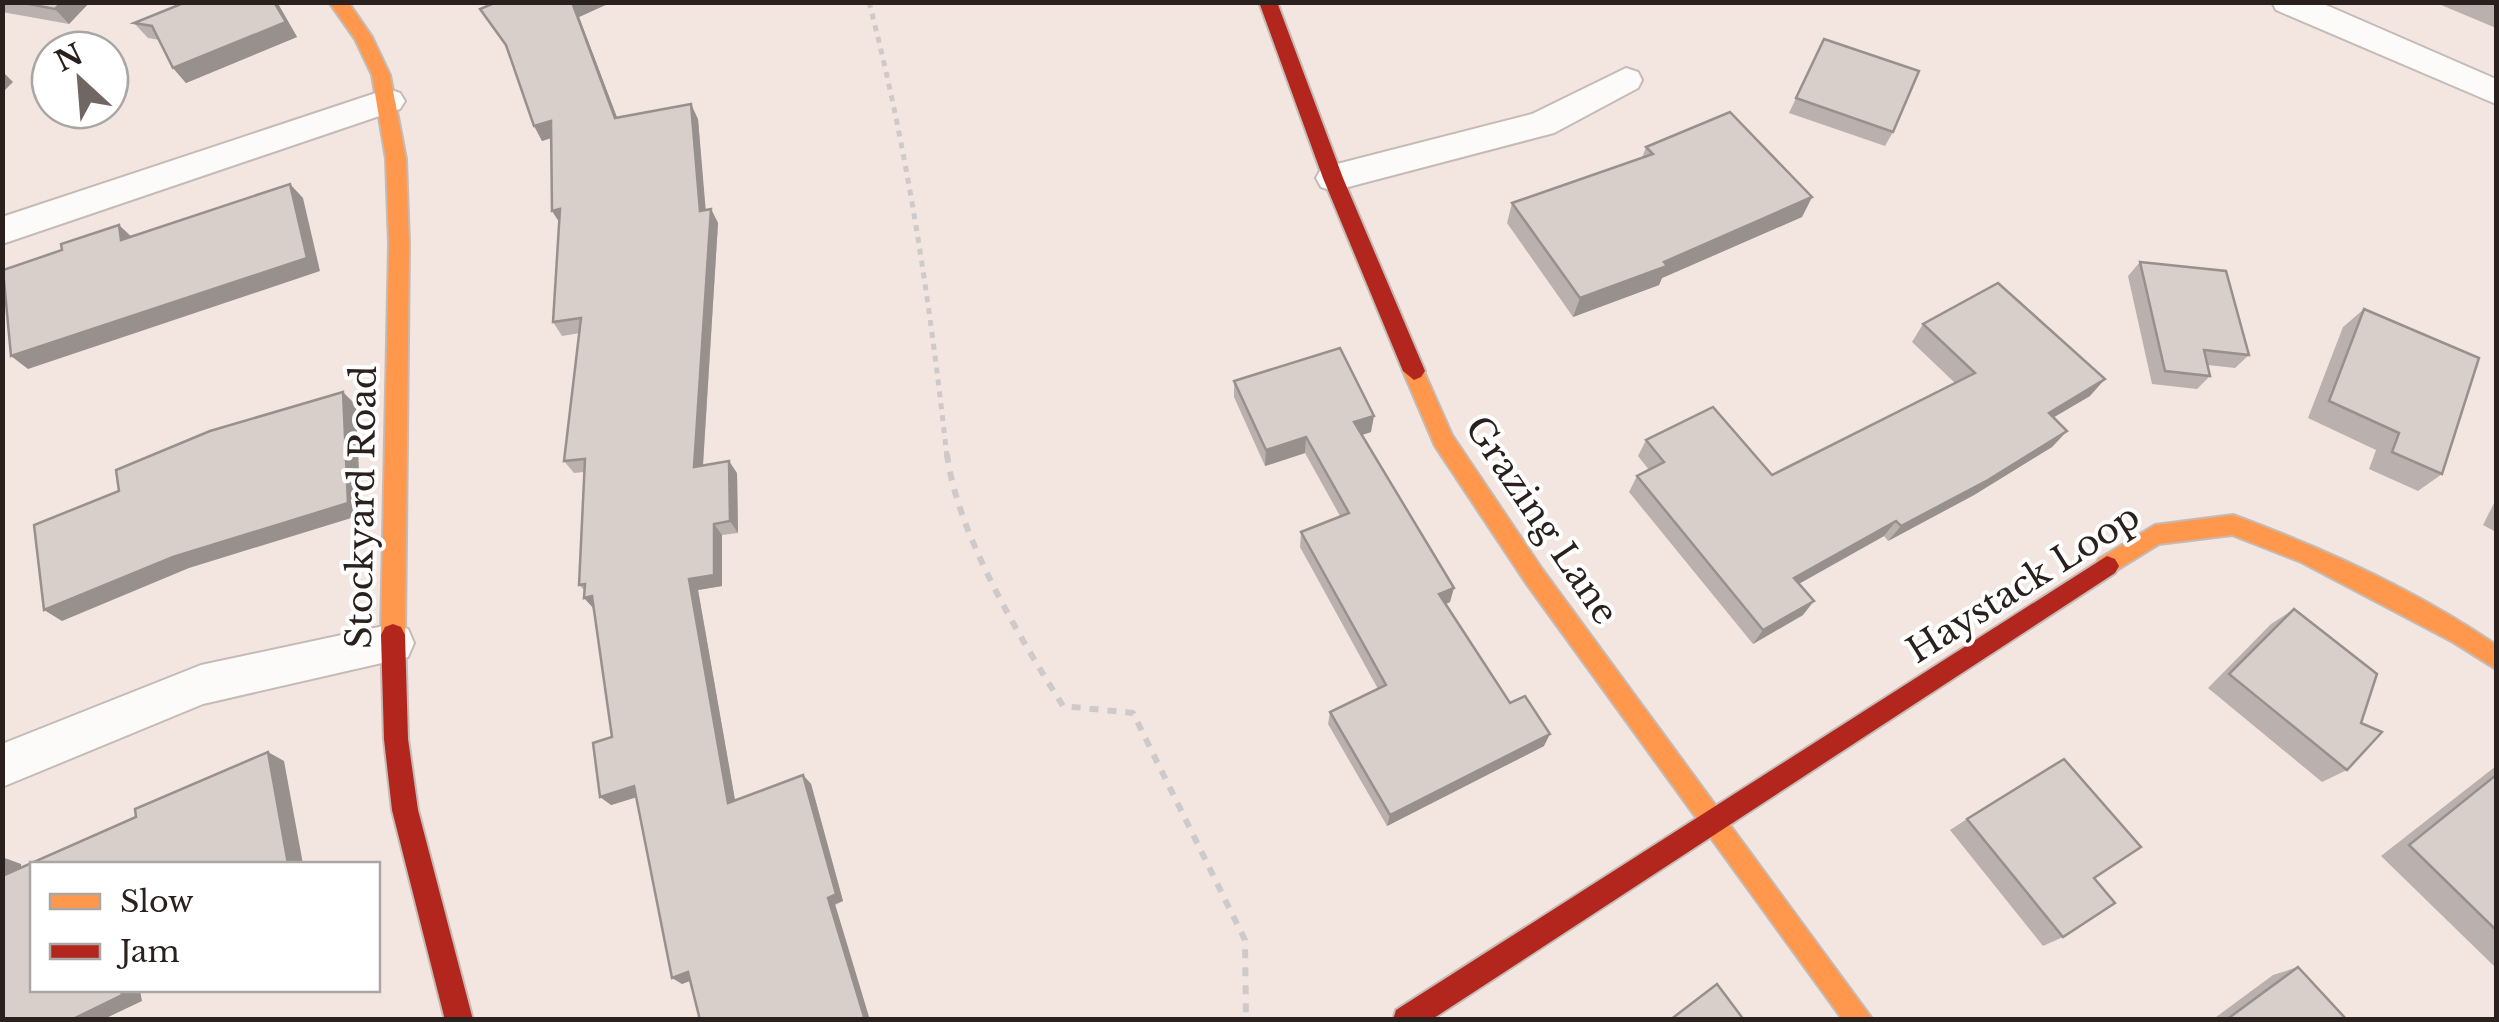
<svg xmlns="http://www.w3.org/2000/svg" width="2499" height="1022" viewBox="0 0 2499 1022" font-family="'Libre Baskerville',serif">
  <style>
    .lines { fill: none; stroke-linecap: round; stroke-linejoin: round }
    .street-casing { stroke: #c5bbb6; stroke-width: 4 }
    .slow-casing { stroke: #c5bbb6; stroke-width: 4 }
    .jam-casing { stroke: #c5bbb6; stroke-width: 4 }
    .path-far1 { stroke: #cfcac9; stroke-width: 5; stroke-dasharray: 6 6; stroke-linecap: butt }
    .path { stroke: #cfcac9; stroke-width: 6; stroke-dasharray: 9 9; stroke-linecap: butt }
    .street { fill: #fdfbfa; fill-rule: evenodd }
    .slow { fill: #ff974d; fill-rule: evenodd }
    .jam { fill: #b3261e; fill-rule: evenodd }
    .wall { fill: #bab1ae }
    .shaded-wall { fill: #97908d }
    .building { fill: #d8ceca; stroke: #97908d; stroke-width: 2.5 }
    .labels { text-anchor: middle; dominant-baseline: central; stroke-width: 8; stroke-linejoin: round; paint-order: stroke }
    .street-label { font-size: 35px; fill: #2a211e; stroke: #fff }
  </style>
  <rect width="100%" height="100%" fill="#f3e6e0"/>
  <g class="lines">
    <g class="street-casing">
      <g id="street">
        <polygon points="2272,2 2319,2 2496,79 2496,104 2276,10"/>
        <polygon points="1626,68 1638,72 1642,80 1638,88 1554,133 1333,191 1321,187 1316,178 1321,169 1333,165 1532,114"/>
        <polygon points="388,89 400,93 405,101 400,109 2,244 2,217"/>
        <polygon points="393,624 408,629 414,643 408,657 203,704 2,787 2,744 201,665"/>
      </g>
    </g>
    <g class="slow-casing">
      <g id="slow">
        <polygon points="329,2 348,2 372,37 390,75 406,159 409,244 405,635 401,643 393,646 385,643 381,635 389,244 386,159 372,75 355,39"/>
        <polygon points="1414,362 1421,365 1452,435 1542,569 1873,1020 1843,1020 1526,583 1435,446 1403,371"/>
        <path d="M2233,515C2323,548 2417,591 2496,645V669L2453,642L2301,562L2232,535L2159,544L2107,576L2099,573L2095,566L2099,559L2155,525Z"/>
      </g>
    </g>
    <g class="jam-casing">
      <g id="jam">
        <polygon points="1259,2 1277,2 1343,178 1425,371 1421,377 1414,380 1403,371 1323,178"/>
        <polygon points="2107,556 2115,559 2119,566 2115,573 1431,1020 1393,1020 1396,1010"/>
        <polygon points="393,624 401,627 405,635 408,739 418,810 473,1020 445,1020 392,810 384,739 381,635 385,627"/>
      </g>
    </g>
    <path class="path-far1" d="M869,2C908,151 930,303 947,457"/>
    <path class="path" d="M947,454C957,534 1020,638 1063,706L1133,713L1245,940L1246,1020"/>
    <use href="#street" class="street"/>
    <use href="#slow" class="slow"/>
    <use href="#jam" class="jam"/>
  </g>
  <g class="wall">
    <polygon points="2,2 90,2 69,24 2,12"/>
    <polygon points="186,2 277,2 297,37 186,83 173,68 160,40 148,38 134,23"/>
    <polygon points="484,2 612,2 579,17 617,118 698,119 705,210 711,209 718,223 703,466 737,473 738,533 722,535 722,586 698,590 735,801 803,775 811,784 843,901 682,984 636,797 611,805 612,737 594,608 584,598 585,591 579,585 584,472 574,473 564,461 580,333 562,336 553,322 559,222 552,138 542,141 508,50 480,9 487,6"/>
    <polygon points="2434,2 2496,2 2496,28"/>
    <polygon points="1824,39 1893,132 1885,146 1789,113"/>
    <polygon points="1646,147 1812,197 1802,217 1662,278 1659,285 1573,317 1507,223 1512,203 1642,158"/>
    <polygon points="2140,262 2249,355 2235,368 2208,365 2210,376 2197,389 2152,384 2128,276"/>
    <polygon points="2364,309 2442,474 2418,491 2369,469 2376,450 2308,418 2343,327"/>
    <polygon points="1923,324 2090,396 2053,417 2067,431 2052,447 1974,495 1888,541 1884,536 1799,584 1803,615 1753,644 1629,492 1637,476 1649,470 1638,456 1646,440 1772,475 1955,383 1912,342"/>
    <polygon points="1234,381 1371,432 1362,435 1450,602 1446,604 1510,703 1544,746 1387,826 1328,724 1330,712 1378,689 1300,547 1301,532 1340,516 1305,453 1265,466 1234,397"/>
    <polygon points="2496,499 2496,532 2483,525"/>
    <polygon points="2294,609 2361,723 2347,770 2322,782 2208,688 2271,624"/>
    <polygon points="2496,766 2496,968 2381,856"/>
    <polygon points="1967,819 2094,878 2063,937 2043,946 1950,830"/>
    <polygon points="2298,967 2347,1020 2212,1020 2273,975"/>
  </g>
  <g class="shaded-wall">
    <polygon points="62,2 90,2 69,24 55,9"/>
    <polygon points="274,2 277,2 297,37 186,83 173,68"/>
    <polygon points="572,2 612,2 579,17 623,133 615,118"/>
    <polygon points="2,71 13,82 2,93"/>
    <polygon points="691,104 698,119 707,225 700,211"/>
    <polygon points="551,121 560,135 542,141 534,126"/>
    <polygon points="290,184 303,198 320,271 28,369 11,356"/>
    <polygon points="1812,197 1802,217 1662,278 1659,285 1573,317 1580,298"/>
    <polygon points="560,209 561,225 552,211"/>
    <polygon points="711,209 718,223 702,479 694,467"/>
    <polygon points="119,225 134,239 121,240"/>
    <polygon points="2105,379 2090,396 2034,429 2049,413"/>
    <polygon points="343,392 356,405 361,515 189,568 62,621 44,610"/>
    <polygon points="1374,416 1371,432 1352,438 1354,422"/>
    <polygon points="2067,431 2052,447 1974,495 1888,541 1901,526"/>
    <polygon points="1306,437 1305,453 1265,466 1266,450"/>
    <polygon points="729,461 737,473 738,533 730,521"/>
    <polygon points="1896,521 1884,536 1784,592 1794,578"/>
    <polygon points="714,524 722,535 722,586 698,590 737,811 728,803 689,579"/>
    <polygon points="1454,588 1450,602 1436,608 1439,594"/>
    <polygon points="592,596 594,609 584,598"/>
    <polygon points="1814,601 1803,615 1753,644 1763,630"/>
    <polygon points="1550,734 1544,746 1387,826 1390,815"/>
    <polygon points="268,752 284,761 303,864 288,864"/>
    <polygon points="803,775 811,784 843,901 835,904 870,1020 865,1020 828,898"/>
    <polygon points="634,786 644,795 611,805 600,797"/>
    <polygon points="2,857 21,864 23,883 2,876"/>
    <polygon points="688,972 698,978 682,984 672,978"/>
    <polygon points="121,990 140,990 142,1001 102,1020 71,1020"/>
  </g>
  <g class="building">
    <polygon points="18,2 62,2 55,9"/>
    <polygon points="186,2 274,2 286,22 173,68 152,26 134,23"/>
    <polygon points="490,2 572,2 615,118 691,104 700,211 711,209 694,467 729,461 730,521 714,524 714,575 689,579 728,803 803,775 836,894 828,898 865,1020 700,1020 688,972 672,978 634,786 600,797 593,743 612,737 592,596 584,598 585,584 579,585 585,459 564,461 581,318 553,322 560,209 552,211 551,121 534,126 506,45 480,9 492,4"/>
    <polygon points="1824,39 1919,71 1893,132 1796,98"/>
    <polygon points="1730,112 1812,197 1664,262 1667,266 1580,298 1512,203 1653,154 1646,147"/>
    <polygon points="290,184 307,258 11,356 3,270 62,250 61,244 119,225 121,240"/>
    <polygon points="2140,262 2226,271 2249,355 2204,350 2210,376 2165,371"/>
    <polygon points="1998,283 2105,379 2049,413 2067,431 1988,480 1901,526 1896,521 1794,578 1814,601 1763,630 1637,476 1664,462 1646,440 1713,407 1772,475 1975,373 1923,324"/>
    <polygon points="2364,309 2479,358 2442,474 2392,452 2399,433 2329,401"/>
    <polygon points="1340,348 1374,416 1354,422 1454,588 1439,594 1510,703 1525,696 1550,734 1390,815 1330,712 1386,685 1301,532 1349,513 1306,437 1266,450 1234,381"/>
    <polygon points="343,392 348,503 173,557 44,610 34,525 119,491 116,470 210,431"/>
    <polygon points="2294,609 2377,674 2361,723 2382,732 2347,770 2229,674"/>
    <polygon points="268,752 288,864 32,864 32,990 121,990 122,995 71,1020 2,1020 2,876 136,817 135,809"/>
    <polygon points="2064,759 2141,847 2094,878 2115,903 2063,937 1967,819"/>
    <polygon points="2496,775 2496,930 2409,845"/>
    <polygon points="2298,967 2347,1020 2226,1020"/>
    <polygon points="1717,984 1744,1020 1670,1020"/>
  </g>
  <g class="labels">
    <g class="street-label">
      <text transform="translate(361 507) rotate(-89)">Stockyard Road</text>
      <text transform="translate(1542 520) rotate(56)">Grazing Lane</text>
      <text transform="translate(2023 583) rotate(-32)">Haystack Loop</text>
    </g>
  </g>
  <rect width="2499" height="1022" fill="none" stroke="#2a211e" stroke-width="10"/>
  <rect x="30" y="862" width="350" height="130" fill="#ffffff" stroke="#aaa6a5" stroke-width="2.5"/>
  <rect x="50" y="894" width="50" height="15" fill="#ff974d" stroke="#aaa6a5" stroke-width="2.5"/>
  <text x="120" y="912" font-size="30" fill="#2a211e">Slow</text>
  <rect x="50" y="944" width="50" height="15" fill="#b3261e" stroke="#aaa6a5" stroke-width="2.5"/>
  <text x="120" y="962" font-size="30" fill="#2a211e">Jam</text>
  <g transform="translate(80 80) rotate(334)"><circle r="48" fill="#ffffff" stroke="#aaa6a5" stroke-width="2.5"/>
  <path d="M0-8L18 38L0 25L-18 38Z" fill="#706662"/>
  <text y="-15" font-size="28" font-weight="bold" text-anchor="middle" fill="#2a211e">N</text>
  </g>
</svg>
